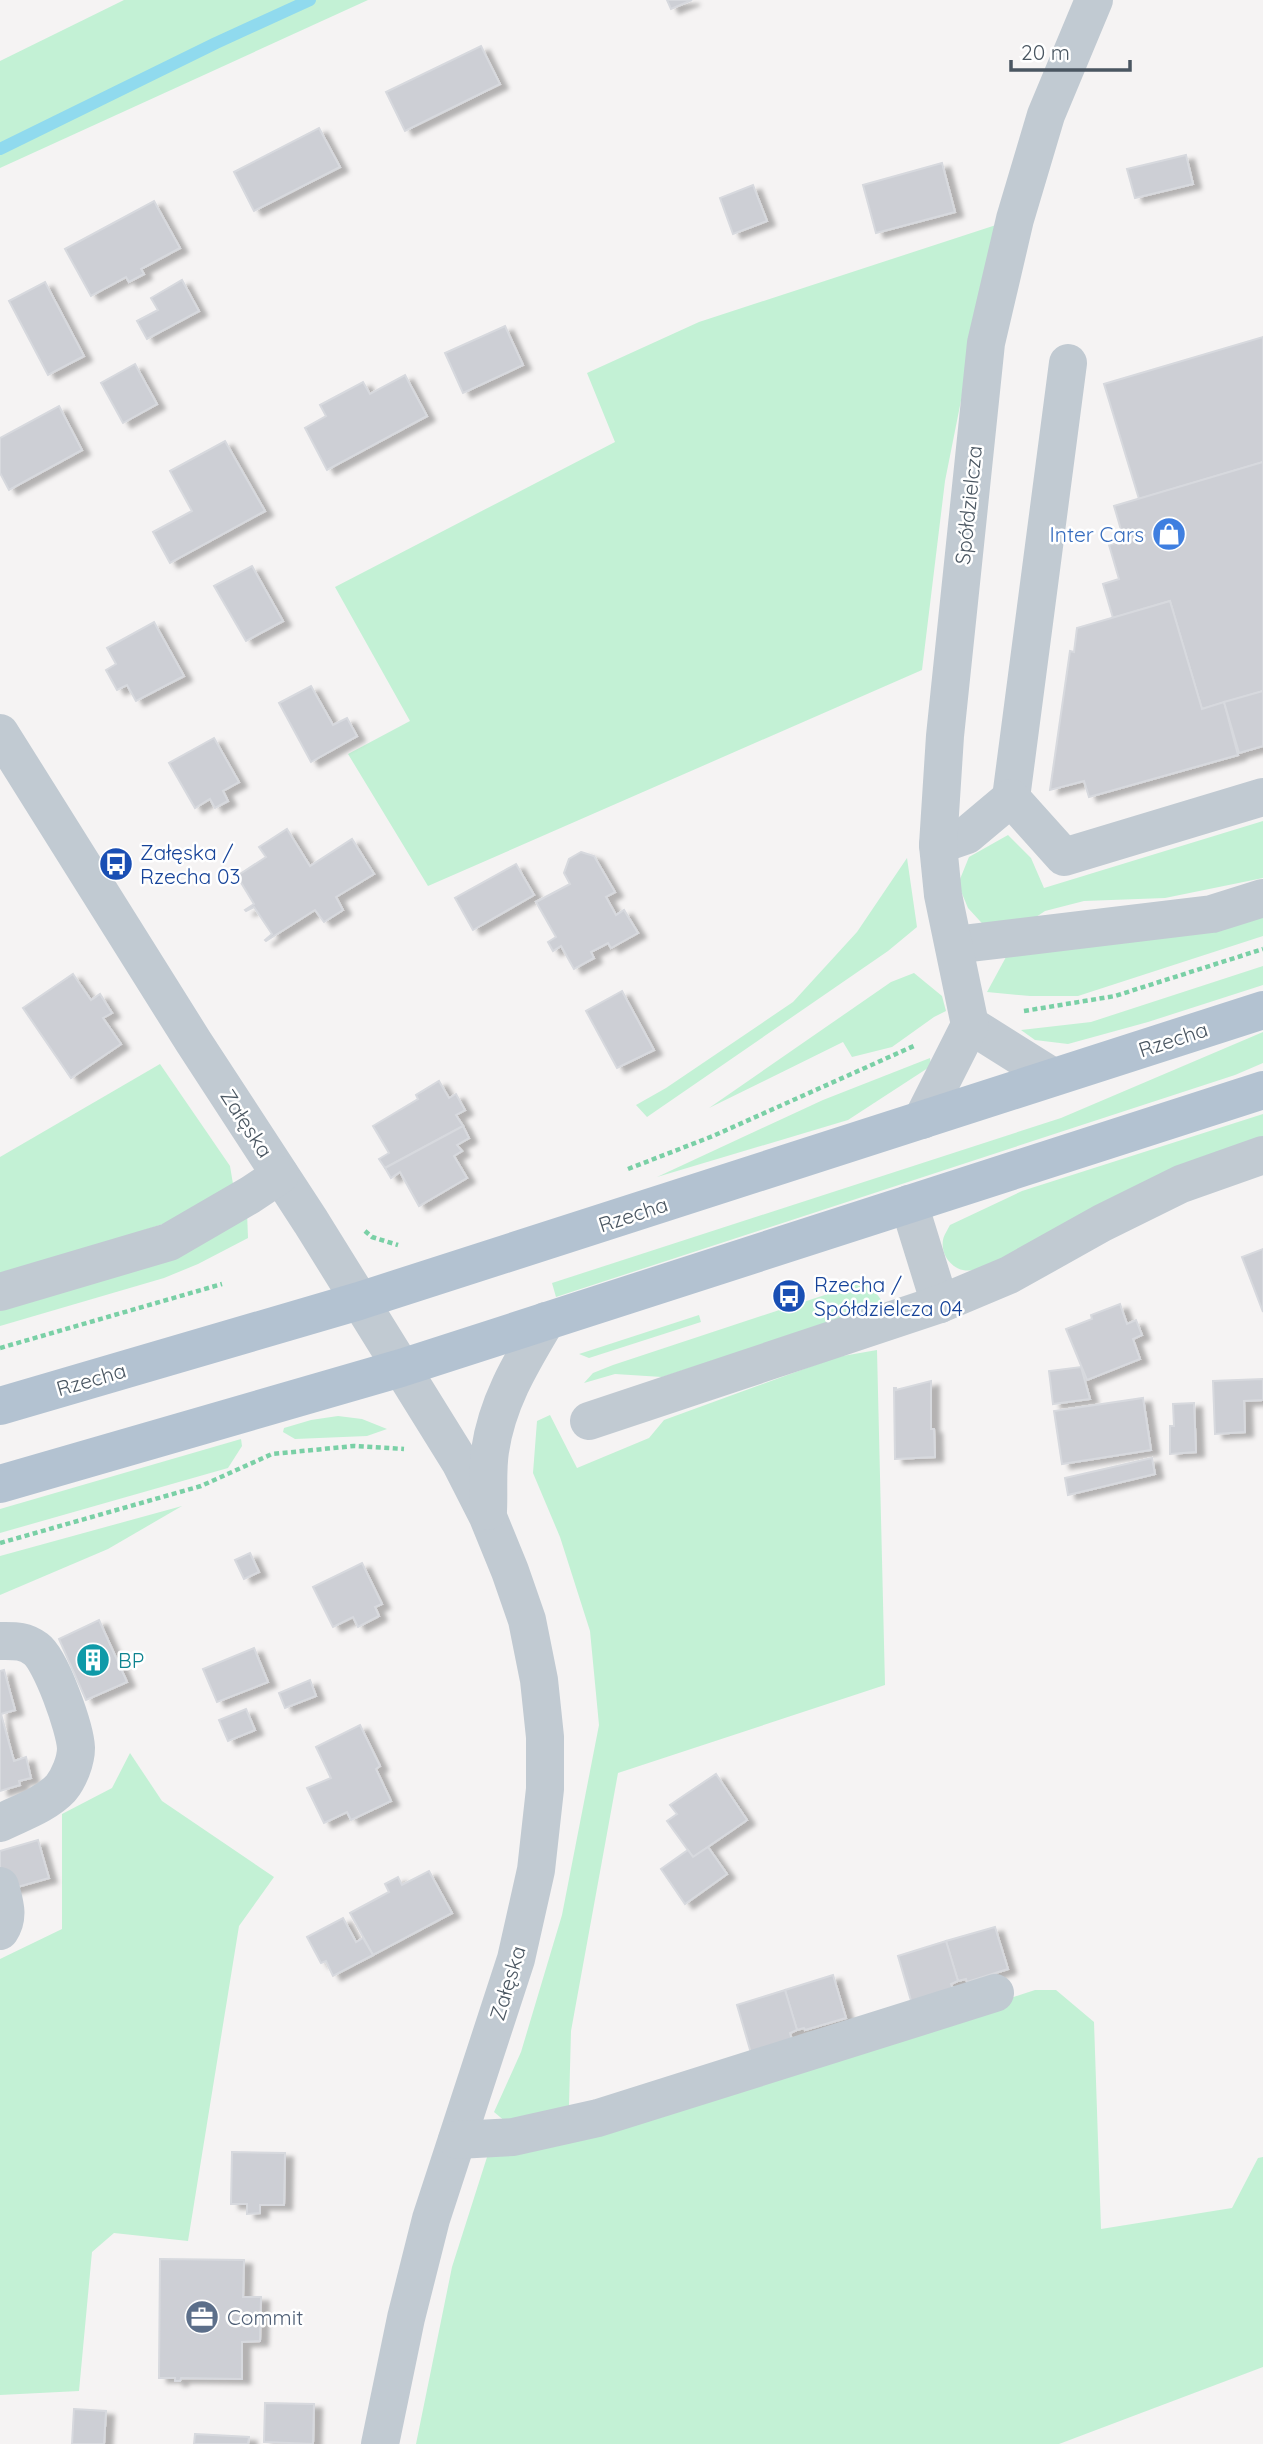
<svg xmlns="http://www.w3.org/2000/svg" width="1263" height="2444" viewBox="0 0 1263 2444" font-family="Quicksand,sans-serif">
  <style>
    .green { fill: #c3f1d5 }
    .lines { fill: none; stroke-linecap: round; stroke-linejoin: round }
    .stream { stroke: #90daee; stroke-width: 12 }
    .building { fill: #cdcfd5; stroke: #d7d9de; stroke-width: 2; filter: url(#shadow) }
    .path { stroke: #7ad0a6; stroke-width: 4.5; stroke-dasharray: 5 3.5; stroke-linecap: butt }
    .minor { stroke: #c1cad2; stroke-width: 38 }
    .major { stroke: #b3c2d1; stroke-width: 38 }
    .labels { text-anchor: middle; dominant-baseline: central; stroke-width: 5; stroke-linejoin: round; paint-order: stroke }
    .street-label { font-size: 21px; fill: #4a5661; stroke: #fff }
    .shop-label { font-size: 21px; fill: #366cbe; stroke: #fff; text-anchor: end }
    .transit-label { font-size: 21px; fill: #164399; stroke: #fff; text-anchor: start }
    .culture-label { font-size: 21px; fill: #0d838f; stroke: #fff; text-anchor: start }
    .service-label { font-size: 21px; fill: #4e5e75; stroke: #fff; text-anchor: start }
  </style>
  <defs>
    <filter id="shadow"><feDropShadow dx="8" dy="4.5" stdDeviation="2" flood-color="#0004"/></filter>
  </defs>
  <rect width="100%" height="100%" fill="#f5f3f3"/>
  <g class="green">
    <polygon points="124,0 368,0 0,168 0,61"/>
    <polygon points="996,225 945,481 922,670 428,886 348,754 410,721 335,587 615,442 587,373 699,322"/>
    <polygon points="1263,821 1263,878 1165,898 1084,901 1045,911 1024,925 990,932 968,908 958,884 969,857 1008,835 1031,858 1044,888"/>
    <polygon points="907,858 917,927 888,951 647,1117 636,1105 666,1088 793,1002 857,932"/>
    <polygon points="1263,910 1263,936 1078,996 1030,996 987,992 1006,957"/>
    <polygon points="1263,966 1263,985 1148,1022 1068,1044 1035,1040 1021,1030 1091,1022"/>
    <polygon points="914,973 942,996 946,1011 934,1017 892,1047 852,1057 843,1042 709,1108 891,982"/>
    <polygon points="1263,1032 1263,1063 1235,1075 556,1297 552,1283 1061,1118"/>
    <polygon points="930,1058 931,1066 848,1120 657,1177 823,1100"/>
    <polygon points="160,1064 230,1166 233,1184 175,1220 0,1278 0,1157"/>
    <path d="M1263,1114V1141L1009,1257C997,1261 985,1268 973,1270C956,1274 940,1257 943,1240C944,1235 948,1229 950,1225L1022,1191Z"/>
    <polygon points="247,1212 248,1238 198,1264 164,1278 0,1326 0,1301"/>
    <polygon points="867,1281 882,1301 878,1308 662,1377 615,1374 584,1383 593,1373 613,1365"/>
    <polygon points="699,1315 701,1322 589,1358 579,1354"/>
    <polygon points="877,1350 885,1685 618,1773 571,2031 569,2106 506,2122 494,2112 521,2052 562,1915 599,1725 590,1631 560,1537 533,1473 537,1421 550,1415 577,1468 649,1438 664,1420 837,1357"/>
    <polygon points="338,1416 362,1419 387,1429 367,1436 295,1439 283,1432 284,1428 311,1420"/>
    <polygon points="241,1439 242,1446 228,1468 0,1533 0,1509"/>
    <polygon points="182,1506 108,1549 0,1595 0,1556"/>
    <polygon points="130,1753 162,1801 274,1877 239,1926 188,2241 114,2233 92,2252 79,2391 0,2395 0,1959 62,1929 62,1814 112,1788"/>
    <polygon points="1035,1990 1056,1990 1094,2022 1101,2229 1232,2208 1258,2158 1263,2157 1263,2367 1059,2444 416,2444 452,2267 488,2154 574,2142"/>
  </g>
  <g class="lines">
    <polyline class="stream" points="0,149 216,43 310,0"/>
  </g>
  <g class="building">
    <polygon points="667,0 692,0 671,9"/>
    <polygon points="481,46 500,84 405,131 386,92"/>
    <polygon points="319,128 340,167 254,211 234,172"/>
    <polygon points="1186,155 1193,184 1135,198 1127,169"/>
    <polygon points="942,163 955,212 876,233 863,185"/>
    <polygon points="753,185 767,221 733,234 720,198"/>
    <polygon points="154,201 180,248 141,269 144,274 129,282 126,277 91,296 65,249"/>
    <polygon points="182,280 199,311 147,339 137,321 158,310 151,298"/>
    <polygon points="45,282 84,356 48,375 9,301"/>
    <polygon points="505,326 523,365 463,393 445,353"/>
    <polygon points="1263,337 1263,462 1139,499 1104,384"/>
    <polygon points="135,364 157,404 123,423 101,383"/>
    <polygon points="405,375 427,416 327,470 305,428 326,416 320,405 363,382 370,394"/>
    <polygon points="59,406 82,450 9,490 0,473 0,438"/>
    <polygon points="225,441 265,511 170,563 153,532 192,511 170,471"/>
    <polygon points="1263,462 1263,691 1202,709 1170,601 1113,618 1103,584 1119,579 1109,545 1124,540 1114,506"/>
    <polygon points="252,566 283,621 246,641 214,586"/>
    <polygon points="1170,601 1202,709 1224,702 1238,755 1089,797 1084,781 1050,790 1070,651 1074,652 1077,628"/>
    <polygon points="154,622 184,676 136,701 127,685 117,690 106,670 116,664 107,648"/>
    <polygon points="311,686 333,725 347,718 357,736 311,762 279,703"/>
    <polygon points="1263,691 1263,746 1239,753 1224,702"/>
    <polygon points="214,738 239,782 223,791 228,801 215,808 210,799 195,808 169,763"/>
    <polygon points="287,829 310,866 352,839 374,874 336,897 343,910 324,922 315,910 266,941 265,940 272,934 254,907 246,911 245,910 254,904 237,876 266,857 259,847"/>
    <polygon points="581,852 594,856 615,892 606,897 616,915 624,910 638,933 611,948 608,943 591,952 594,958 574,969 561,946 553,951 548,942 556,937 536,902 570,884 564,873 569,859"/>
    <polygon points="516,864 534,895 473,930 455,898"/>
    <polygon points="73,974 91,1000 100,994 112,1013 103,1018 121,1044 71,1078 23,1008"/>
    <polygon points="622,991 654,1050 617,1068 586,1011"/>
    <polygon points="439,1081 449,1098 456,1094 465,1110 456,1115 463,1126 385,1168 379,1159 389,1153 373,1126 418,1099 416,1095"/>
    <polygon points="463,1126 469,1138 457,1145 462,1151 454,1156 467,1178 419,1206 400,1172 391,1178 385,1168"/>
    <polygon points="1263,1249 1263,1312 1242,1257"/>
    <polygon points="1120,1304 1127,1324 1136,1320 1142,1335 1133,1339 1140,1359 1087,1380 1066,1329 1092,1319 1091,1315"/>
    <polygon points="1081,1367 1090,1399 1053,1404 1049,1371"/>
    <polygon points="1263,1379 1263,1400 1244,1401 1245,1432 1215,1434 1213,1381"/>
    <polygon points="931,1381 931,1429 934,1429 935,1457 895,1459 894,1388 896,1388 896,1390"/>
    <polygon points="1143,1398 1151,1450 1062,1464 1054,1411"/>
    <polygon points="1194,1403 1196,1452 1170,1454 1170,1426 1174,1426 1173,1404"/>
    <polygon points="1152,1458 1155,1474 1068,1495 1065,1478"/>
    <polygon points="250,1553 259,1572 244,1579 235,1560"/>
    <polygon points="362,1563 382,1604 375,1607 379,1616 358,1627 353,1617 333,1627 313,1587"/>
    <polygon points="99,1620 127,1682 86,1700 59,1639"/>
    <polygon points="254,1648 268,1682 217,1702 203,1669"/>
    <polygon points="4,1670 15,1710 1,1714 14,1761 26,1757 31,1778 19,1781 20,1785 0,1791 0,1671"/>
    <polygon points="310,1680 316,1696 285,1708 279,1693"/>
    <polygon points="246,1709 255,1730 228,1741 219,1720"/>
    <polygon points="360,1725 380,1766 376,1769 391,1801 351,1820 347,1812 324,1823 307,1788 331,1778 316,1747"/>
    <polygon points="716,1774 747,1820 693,1857 667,1821 677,1814 670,1805"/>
    <polygon points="38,1840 49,1878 0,1892 0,1851"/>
    <polygon points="708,1847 727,1874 685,1904 661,1869 688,1850 693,1857"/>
    <polygon points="429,1871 452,1913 373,1955 350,1913 389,1892 385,1884 398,1877 402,1885"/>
    <polygon points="343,1918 356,1942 363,1938 373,1955 333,1976 326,1961 321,1963 307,1937"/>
    <polygon points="995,1927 1008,1969 967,1982 966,1979 958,1981 946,1941"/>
    <polygon points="946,1941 958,1981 951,1984 954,1991 912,2004 898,1956"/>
    <polygon points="833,1975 846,2018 805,2030 804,2028 797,2030 785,1990"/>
    <polygon points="785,1990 797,2030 790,2033 792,2040 751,2053 737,2005"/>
    <polygon points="232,2152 285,2153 284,2205 260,2205 260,2213 247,2214 247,2204 231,2204"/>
    <polygon points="160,2259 244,2260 243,2297 261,2297 260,2341 242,2342 242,2379 181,2378 180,2381 175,2381 175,2378 159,2378"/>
    <polygon points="265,2403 314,2404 313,2444 264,2442"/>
    <polygon points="74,2409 106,2411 104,2444 72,2444"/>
    <polygon points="195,2434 249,2437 248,2444 194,2444"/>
  </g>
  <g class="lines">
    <g class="path">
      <polyline points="1024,1011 1115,996 1263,949"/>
      <polyline points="628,1169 713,1136 916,1045"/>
      <polyline points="365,1231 372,1237 398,1245"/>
      <polyline points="0,1348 222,1284"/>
      <polyline points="0,1543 201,1486 272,1454 354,1446 404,1449"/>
    </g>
    <g class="minor">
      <polyline points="0,733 193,1041 311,1222 460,1462 488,1517 510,1571 527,1620 539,1680 545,1737 545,1789 536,1870 516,1959 431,2219 406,2318 380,2444"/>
      <polyline points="1011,798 1068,363"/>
      <polyline points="938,845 967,835 1011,798 1064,857 1263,797"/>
      <polyline points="954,945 1212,914 1263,898"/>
      <polyline points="970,1025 1053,1077"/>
      <polyline points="922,1120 970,1025 943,895 938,845 945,736 986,343 1015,219 1046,115 1094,0"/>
      <polyline points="909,1204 940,1304"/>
      <polyline points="0,1292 169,1242 250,1195 280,1175"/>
      <polyline points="589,1421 940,1304 1009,1275 1102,1223 1181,1184 1263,1155"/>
      <path d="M488,1511C489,1492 487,1470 490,1451C497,1402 521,1363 546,1321"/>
      <path d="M0,1641C14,1641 24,1640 36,1649C51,1660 75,1728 76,1748C76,1761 69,1778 61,1788C45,1805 20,1813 0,1823"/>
      <path d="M0,1886C4,1902 10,1916 0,1931"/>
      <polyline points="457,2140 513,2137 598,2118 995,1993"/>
    </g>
    <g class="major">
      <polyline points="0,1406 359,1301 1263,1010"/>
      <polyline points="0,1484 401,1368 1263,1090"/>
    </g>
  </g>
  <defs>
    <g id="shop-disc" transform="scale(1.75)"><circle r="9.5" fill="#3f7fe0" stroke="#fff"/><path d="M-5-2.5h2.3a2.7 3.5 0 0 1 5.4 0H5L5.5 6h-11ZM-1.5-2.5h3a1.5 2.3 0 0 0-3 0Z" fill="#fff"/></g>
    <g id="bus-disc" transform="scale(1.75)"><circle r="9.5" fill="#1a4fb4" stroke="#fff"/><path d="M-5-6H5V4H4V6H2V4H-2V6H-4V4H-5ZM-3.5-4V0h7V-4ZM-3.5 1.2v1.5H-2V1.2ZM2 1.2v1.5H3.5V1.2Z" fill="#fff"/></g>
    <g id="building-disc" transform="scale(1.75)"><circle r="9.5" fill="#0f9aa8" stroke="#fff"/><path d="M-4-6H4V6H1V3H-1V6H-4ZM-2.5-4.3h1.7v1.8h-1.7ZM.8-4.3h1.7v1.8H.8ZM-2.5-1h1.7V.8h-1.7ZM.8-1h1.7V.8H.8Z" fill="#fff"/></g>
    <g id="office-disc" transform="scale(1.75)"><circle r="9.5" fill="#5c6f8a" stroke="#fff"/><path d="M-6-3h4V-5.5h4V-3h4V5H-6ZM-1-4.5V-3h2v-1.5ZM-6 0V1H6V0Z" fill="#fff"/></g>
  </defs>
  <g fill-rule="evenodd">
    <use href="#shop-disc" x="1169" y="534"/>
    <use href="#bus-disc" x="116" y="864"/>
    <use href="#bus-disc" x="789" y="1296"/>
    <use href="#building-disc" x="93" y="1660"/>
    <use href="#office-disc" x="202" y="2317"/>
  </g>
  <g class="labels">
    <g class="street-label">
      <text transform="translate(968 505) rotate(-84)">Spółdzielcza</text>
      <text transform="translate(1173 1039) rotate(-18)">Rzecha</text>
      <text transform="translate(247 1123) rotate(57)">Załęska</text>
      <text transform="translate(633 1214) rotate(-18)">Rzecha</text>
      <text transform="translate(91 1379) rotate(-16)">Rzecha</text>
      <text transform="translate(507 1983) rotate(-73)">Załęska</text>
    </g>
    <g class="shop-label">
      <text x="1144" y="534">Inter Cars</text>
    </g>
    <g class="transit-label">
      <text x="140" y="852">Załęska /<tspan x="140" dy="24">Rzecha 03</tspan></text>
      <text x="814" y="1284">Rzecha /<tspan x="814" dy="24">Spółdzielcza 04</tspan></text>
    </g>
    <g class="culture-label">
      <text x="118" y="1660">BP</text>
    </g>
    <g class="service-label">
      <text x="227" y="2317">Commit</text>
    </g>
  </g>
  <path d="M1011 60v10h119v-10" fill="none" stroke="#4a5661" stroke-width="3.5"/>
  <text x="1021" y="60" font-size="21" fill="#4a5661" stroke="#ffffff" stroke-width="5" paint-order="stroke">20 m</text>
</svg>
